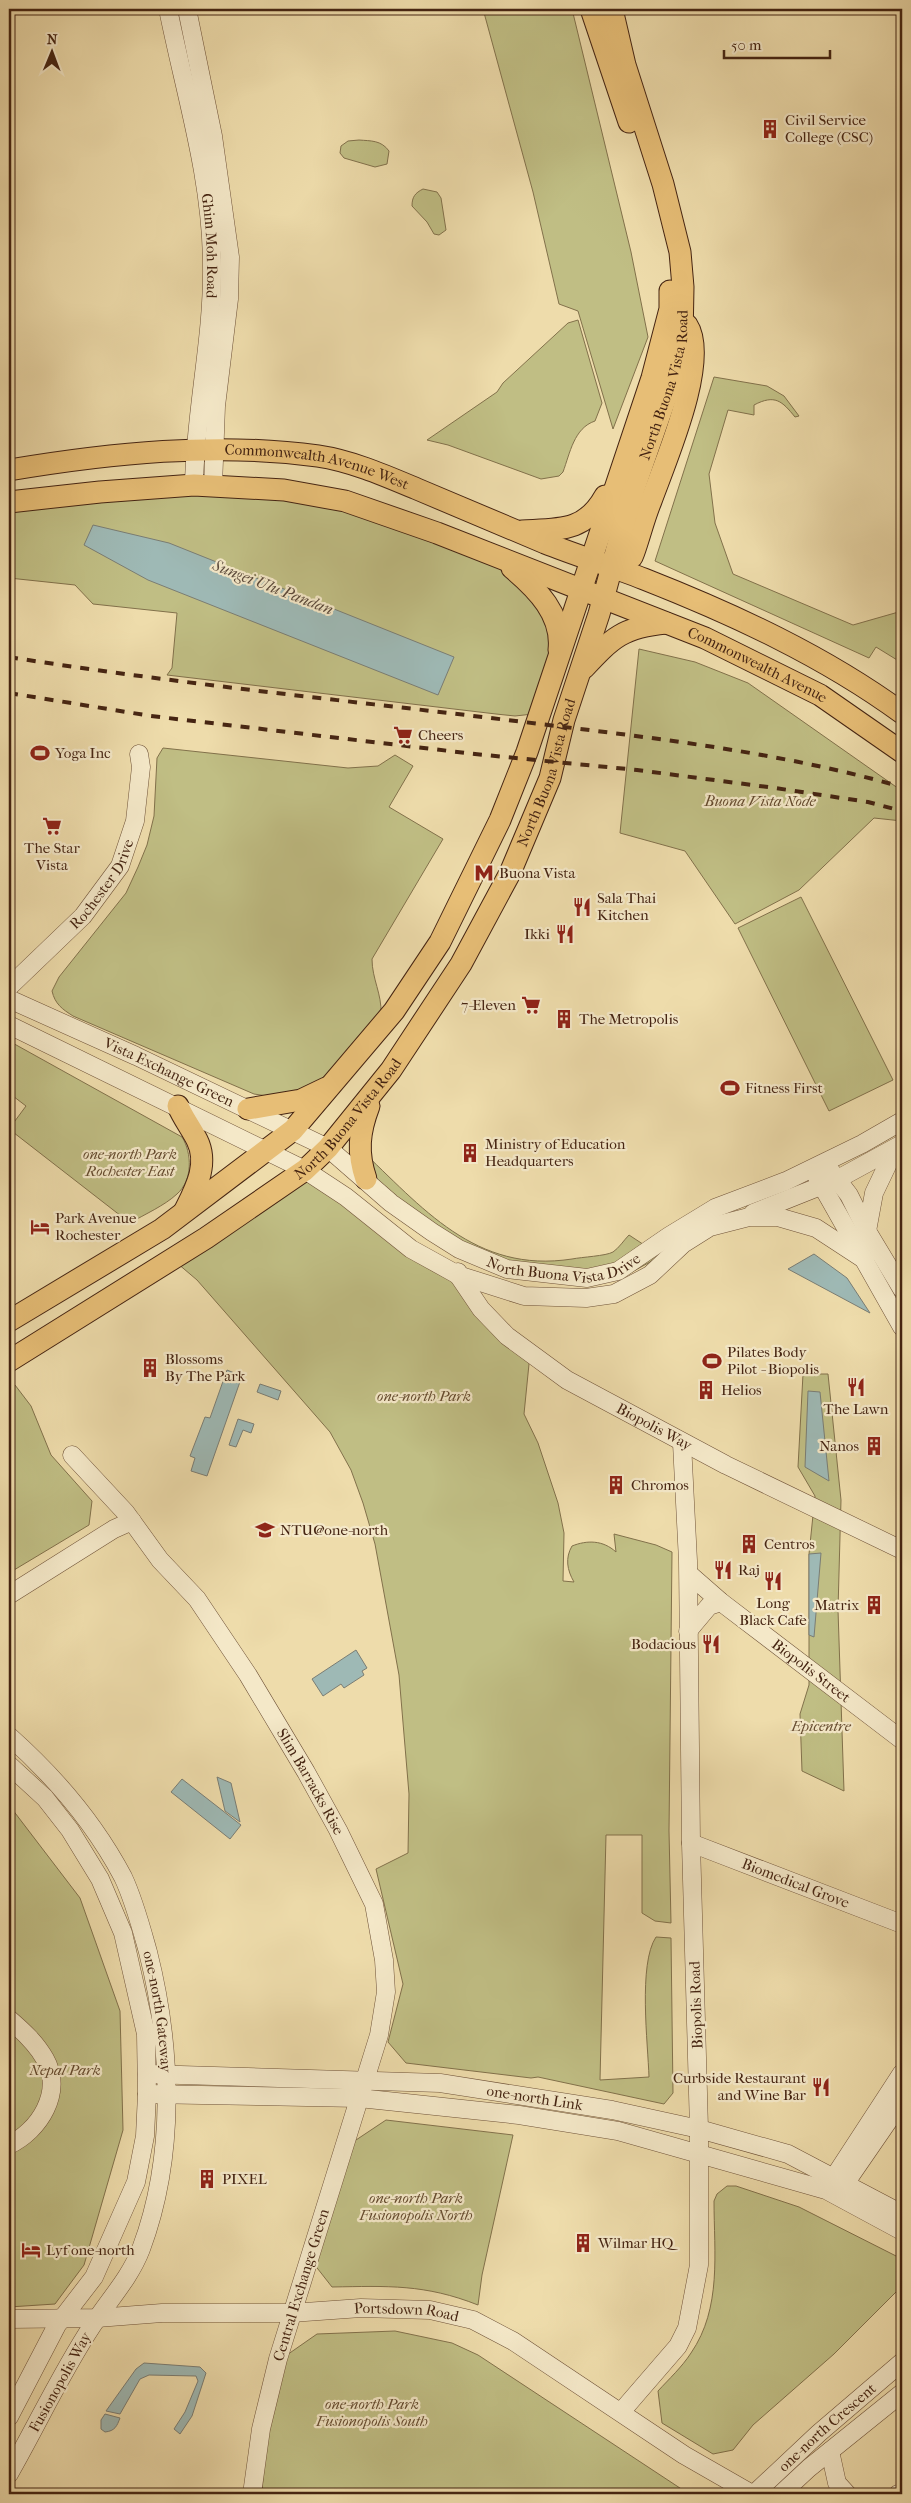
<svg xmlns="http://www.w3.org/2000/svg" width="911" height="2503" viewBox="0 0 911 2503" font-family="'IM FELL French Canon',serif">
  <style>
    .green { fill: #c0be84; stroke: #82714b }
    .water { fill: #9eb9b5; stroke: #7a7d74 }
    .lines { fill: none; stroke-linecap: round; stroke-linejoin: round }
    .minor-casing { stroke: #6f5238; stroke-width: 19 }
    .major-casing { stroke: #452412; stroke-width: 23 }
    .minor { stroke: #f4e8c8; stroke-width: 18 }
    .major { stroke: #e7be76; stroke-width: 21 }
    .rail { stroke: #452412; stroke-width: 4; stroke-dasharray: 9 9; stroke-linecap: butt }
    .labels { text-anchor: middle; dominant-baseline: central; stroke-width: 4.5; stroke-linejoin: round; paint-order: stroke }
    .poi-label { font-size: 15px; fill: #452412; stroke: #f4e8c8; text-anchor: start }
    .street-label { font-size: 15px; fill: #452412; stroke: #f4e8c8 }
    .park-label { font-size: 15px; font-style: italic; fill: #644a2e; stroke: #f4e8c8 }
    .water-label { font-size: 16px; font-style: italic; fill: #5b493b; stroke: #f4e8c8 }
  </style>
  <rect width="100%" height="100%" fill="#eedcab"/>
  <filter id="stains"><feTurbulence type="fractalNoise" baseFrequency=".004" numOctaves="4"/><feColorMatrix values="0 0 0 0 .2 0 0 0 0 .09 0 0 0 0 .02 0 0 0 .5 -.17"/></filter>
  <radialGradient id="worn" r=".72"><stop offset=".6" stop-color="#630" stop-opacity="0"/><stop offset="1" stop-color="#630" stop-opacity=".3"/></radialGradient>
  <g class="green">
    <polygon points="483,9 572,9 631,252 648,337 613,429 578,311 559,304 533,192"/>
    <path d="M359,140C371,141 381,140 389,151L387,164L375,167L344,158L340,153L341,146L348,141Z"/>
    <path d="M423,189L437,192L441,198L446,230L439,235L434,234L427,222L412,206C412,197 415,193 423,189Z"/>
    <path d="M578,320L602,403L595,421C574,428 570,453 563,472L559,476L541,479L448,445L427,440L497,392L503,383L568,323Z"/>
    <path d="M714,377L767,386L784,396L799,416L795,417C782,401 775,394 754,405V415L728,410L709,474L715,523L733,574L853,625L902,611V663L876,647L869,658L655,561Z"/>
    <polygon points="284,490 503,560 560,641 542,713 515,716 496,714 167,675 172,668 177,613 93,604 75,585 9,578 9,502"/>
    <polygon points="639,649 695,662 748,683 902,791 902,821 874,818 799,890 735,924 685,851 620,833"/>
    <path d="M163,748L348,768L378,766L395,755L413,766L389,807L443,839L372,959C372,979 382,994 381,1014L319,1087L267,1096L254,1094L73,1016C62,1009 55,1004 52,991L59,977L126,893L138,867L147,845L154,816L157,758Z"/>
    <polygon points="801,897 893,1080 829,1111 738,928"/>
    <path d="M9,1041L182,1137C192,1153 193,1180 177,1194C164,1206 145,1214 130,1223L9,1129L26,1106L9,1093Z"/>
    <path d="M359,1148C422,1207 475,1274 572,1259C582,1257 606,1256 613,1252C619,1248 624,1240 629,1235L661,1256L630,1273L507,1269L465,1248L366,1179Z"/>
    <path d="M305,1170L458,1275L530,1354L524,1414L538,1443L558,1503L564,1533L563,1581L574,1582C567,1570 565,1558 572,1546C587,1540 603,1540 616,1552L614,1534L656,1545L672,1552L669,1831L671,1923L655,1921L642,1913V1835H606L600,2080L649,2077C648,2044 638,1964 656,1937L671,1938L673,2093L664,2104L538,2077L531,2078L406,2063L388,2042L403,1984L376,1869L408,1853L409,1794L399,1675L375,1544L363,1503L351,1470L330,1432L197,1280L177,1263Z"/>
    <polygon points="803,1374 828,1374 841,1500 838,1610 844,1791 802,1771 800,1714 809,1685 809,1554 815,1496 798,1467"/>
    <polygon points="15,1385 31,1406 51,1455 92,1501 89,1525 9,1573 9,1389"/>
    <polygon points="9,1805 80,1898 120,2011 123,2130 84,2265 55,2304 9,2307"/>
    <path d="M386,2120L513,2135L482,2275L478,2305C425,2284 388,2286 332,2287L314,2264L353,2142Z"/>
    <path d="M727,2186H736L799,2207L902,2259V2286L834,2354L753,2425L733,2450L713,2454L662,2423L658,2391C669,2379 682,2367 691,2353C722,2308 714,2253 714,2201L717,2194Z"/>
    <polygon points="395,2331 452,2343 478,2355 689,2494 262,2494 265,2444 284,2357 317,2334"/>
  </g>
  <g class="water">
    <polygon points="93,525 169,543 454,657 438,695 148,580 84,545"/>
    <polygon points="814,1254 847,1278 870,1313 788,1269"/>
    <polygon points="227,1370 242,1376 207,1476 191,1471 195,1458 190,1456 205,1417 210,1418"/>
    <polygon points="260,1384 281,1391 278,1400 257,1392"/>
    <polygon points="808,1391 820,1392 829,1481 805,1467"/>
    <polygon points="238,1419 254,1424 251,1433 243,1430 236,1447 229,1445"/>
    <polygon points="821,1553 814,1637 809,1635 809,1554"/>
    <polygon points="356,1650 367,1668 362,1671 364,1675 344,1688 341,1684 323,1696 312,1679"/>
    <polygon points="217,1777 231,1783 240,1822 225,1811"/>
    <polygon points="182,1779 241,1825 230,1839 171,1792"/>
    <polygon points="144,2363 200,2367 206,2373 192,2416 180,2434 174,2429 185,2412 198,2381 196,2376 149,2375 140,2379 120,2414 106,2411 136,2369"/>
    <path d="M105,2414L120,2418C117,2426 115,2431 105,2432L101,2429V2420Z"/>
  </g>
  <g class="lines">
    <g class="minor-casing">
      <g id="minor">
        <path id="s1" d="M168,9C185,94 212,178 212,266C213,340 195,412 194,485"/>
        <polyline points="187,9 213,136 230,257 229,299 216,406 213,486"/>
        <path id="s2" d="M9,987L83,916L120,866L135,821L141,767L139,754"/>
        <path id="s3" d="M9,999L136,1056L328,1148L391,1203L432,1232L459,1249L507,1269L587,1278L618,1271L669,1236L715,1208L786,1181L862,1144L902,1121"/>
        <polyline points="9,1025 305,1170 346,1197 411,1249 458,1275 524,1296 586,1298 614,1294 650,1275 683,1244 710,1227 749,1217 778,1217 816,1228 865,1260"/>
        <polyline points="830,1170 849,1195 867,1231 902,1289"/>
        <polyline points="816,1175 902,1327"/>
        <polyline points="753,1213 836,1180 902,1144"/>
        <polyline points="867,1231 874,1193 895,1149"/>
        <path id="s4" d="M458,1272V1275L481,1309L507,1336L567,1380L726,1465L902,1550"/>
        <path id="s5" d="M72,1455L126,1513L160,1560L197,1599L248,1675L306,1772L338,1830L374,1904L384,1960L386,1992L379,2035L278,2359L261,2429L252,2494"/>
        <path id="s6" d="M689,1574L721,1602L902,1740"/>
        <polyline points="9,1595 114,1529 132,1521"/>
        <polyline points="688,1631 709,1606 721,1602"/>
        <path id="s7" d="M9,1736C54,1776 95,1824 123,1877C134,1900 141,1927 148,1952C172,2047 176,2156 141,2249C130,2278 108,2301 92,2326C61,2373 37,2425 9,2474"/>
        <polyline points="9,1765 45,1798 70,1830 100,1879 123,1933 146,2034 147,2094 145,2136 136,2182 94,2277 57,2325 9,2417"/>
        <path id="s8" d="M691,1843L902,1924"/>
        <path d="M9,2019C23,2031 36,2043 45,2059C64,2092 39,2131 9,2145"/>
        <path id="s9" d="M147,2074L440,2083L612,2110L699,2129L788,2154L902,2214"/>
        <polyline points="147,2094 359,2098 519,2115 618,2131 826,2190 902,2231"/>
        <polyline points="829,2185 902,2073"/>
        <polyline points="842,2192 851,2175 902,2101"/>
        <path id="s10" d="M9,2319L97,2318L162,2313H291L361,2308L430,2310L473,2320L513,2341L684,2455L752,2494"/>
        <polyline points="621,2412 678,2346 687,2328 699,2265 699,2129 691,1843 688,1561 682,1443"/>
        <polyline points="830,2451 837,2483 847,2494"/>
        <path id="s11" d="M754,2494L819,2433L902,2362"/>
        <polyline points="781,2494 809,2468 902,2393"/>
        <polyline points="898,2494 902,2493"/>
      </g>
    </g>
    <g class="major-casing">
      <g id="major">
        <polyline points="591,9 629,122"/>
        <path id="s12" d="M9,470C111,453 215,442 318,456C352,461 386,476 417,489C460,507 503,525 545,543C578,556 611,566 644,579C733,614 824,656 902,713"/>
        <path id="s13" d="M9,502L100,492L194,485L284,490L345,501L437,533L705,638L820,695L902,752"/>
        <path d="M522,531C560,529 585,532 605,496"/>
        <path d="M611,567L632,557L634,552C640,535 644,518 651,501C665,462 710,360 687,325"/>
        <path d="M512,568C537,589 563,615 559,650"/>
        <path d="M584,668C612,638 623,627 666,623"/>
        <path d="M178,1106C183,1118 191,1128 197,1140C209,1164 196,1188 185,1210"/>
        <polyline points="248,1109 301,1100 326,1088"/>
        <path d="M366,1179C357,1153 359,1132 369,1106"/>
        <polyline points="9,1321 162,1229 293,1130 394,1011 440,942 500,820 527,752 652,378 670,309 670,291"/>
        <path id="s14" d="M9,1361L206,1238L305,1170L328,1148L391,1070L461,964L510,873L550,778L564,720L599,614L631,497L673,377L682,339L683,287L680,252L663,184L625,65L612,9"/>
      </g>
    </g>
    <use href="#minor" class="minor"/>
    <use href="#major" class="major"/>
    <g class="rail">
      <path d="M9,657C185,685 363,702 540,724C662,739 784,753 902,787"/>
      <polyline points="9,693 151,716 475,754 637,770 775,788 868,802 902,811"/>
    </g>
  </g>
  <defs>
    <g id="building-bare" transform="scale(1.5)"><path d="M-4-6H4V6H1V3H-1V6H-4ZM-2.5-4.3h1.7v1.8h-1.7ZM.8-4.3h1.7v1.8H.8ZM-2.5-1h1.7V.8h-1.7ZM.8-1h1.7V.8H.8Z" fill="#8f2418" stroke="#f4e8c8" stroke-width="2.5" paint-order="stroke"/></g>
    <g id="supermarket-bare" transform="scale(1.5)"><path d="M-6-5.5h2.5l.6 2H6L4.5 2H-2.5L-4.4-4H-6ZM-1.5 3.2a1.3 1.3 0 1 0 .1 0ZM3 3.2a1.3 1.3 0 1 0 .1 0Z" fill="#8f2418" stroke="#f4e8c8" stroke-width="2.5" paint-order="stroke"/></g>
    <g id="stadium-bare" transform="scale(1.5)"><path d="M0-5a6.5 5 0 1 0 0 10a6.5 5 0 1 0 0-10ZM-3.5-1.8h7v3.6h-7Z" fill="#8f2418" stroke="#f4e8c8" stroke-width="2.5" paint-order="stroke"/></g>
    <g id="metro-bare" transform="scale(1.5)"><path d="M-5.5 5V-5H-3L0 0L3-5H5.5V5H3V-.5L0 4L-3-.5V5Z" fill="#8f2418" stroke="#f4e8c8" stroke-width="2.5" paint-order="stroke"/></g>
    <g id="restaurant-bare" transform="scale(1.5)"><path d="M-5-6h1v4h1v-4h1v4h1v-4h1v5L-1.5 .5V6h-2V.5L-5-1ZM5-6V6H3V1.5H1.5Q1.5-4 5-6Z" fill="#8f2418" stroke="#f4e8c8" stroke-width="2.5" paint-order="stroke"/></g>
    <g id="hotel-bare" transform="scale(1.5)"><path d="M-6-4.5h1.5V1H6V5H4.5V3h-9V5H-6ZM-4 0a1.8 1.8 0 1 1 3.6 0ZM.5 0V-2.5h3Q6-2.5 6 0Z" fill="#8f2418" stroke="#f4e8c8" stroke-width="2.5" paint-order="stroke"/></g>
    <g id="university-bare" transform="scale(1.5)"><path d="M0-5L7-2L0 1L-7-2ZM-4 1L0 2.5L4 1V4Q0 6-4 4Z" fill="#8f2418" stroke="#f4e8c8" stroke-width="2.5" paint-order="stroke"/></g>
  </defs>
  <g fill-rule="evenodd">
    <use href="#building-bare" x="770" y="129"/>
    <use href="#supermarket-bare" x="403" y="735"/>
    <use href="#stadium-bare" x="40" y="753"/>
    <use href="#supermarket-bare" x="52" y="826"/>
    <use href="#metro-bare" x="484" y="873"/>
    <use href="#restaurant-bare" x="582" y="907"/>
    <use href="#restaurant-bare" x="565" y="934"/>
    <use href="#supermarket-bare" x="531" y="1005"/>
    <use href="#building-bare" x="564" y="1019"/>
    <use href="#stadium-bare" x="730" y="1088"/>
    <use href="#building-bare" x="470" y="1153"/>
    <use href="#hotel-bare" x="40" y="1227"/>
    <use href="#stadium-bare" x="712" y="1361"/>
    <use href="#building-bare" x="150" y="1368"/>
    <use href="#restaurant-bare" x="856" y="1387"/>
    <use href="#building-bare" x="706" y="1390"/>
    <use href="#building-bare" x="874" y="1446"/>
    <use href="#building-bare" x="616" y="1485"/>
    <use href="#university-bare" x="265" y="1530"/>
    <use href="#building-bare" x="749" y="1544"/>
    <use href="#restaurant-bare" x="723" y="1570"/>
    <use href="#restaurant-bare" x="773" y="1581"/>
    <use href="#building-bare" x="874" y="1605"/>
    <use href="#restaurant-bare" x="711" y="1644"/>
    <use href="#restaurant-bare" x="821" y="2087"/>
    <use href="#building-bare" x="207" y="2179"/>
    <use href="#building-bare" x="583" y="2243"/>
    <use href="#hotel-bare" x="31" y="2250"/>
  </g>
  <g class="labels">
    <g class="poi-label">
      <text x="785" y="120">Civil Service<tspan x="785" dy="17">College (CSC)</tspan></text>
      <text x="418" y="735">Cheers</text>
      <text x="55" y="753">Yoga Inc</text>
      <text x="52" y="848" text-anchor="middle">The Star<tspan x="52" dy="17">Vista</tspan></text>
      <text x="499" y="873">Buona Vista</text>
      <text x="597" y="898">Sala Thai<tspan x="597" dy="17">Kitchen</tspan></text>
      <text x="550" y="934" text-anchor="end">Ikki</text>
      <text x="516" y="1005" text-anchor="end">7-Eleven</text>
      <text x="579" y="1019">The Metropolis</text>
      <text x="745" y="1088">Fitness First</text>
      <text x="485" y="1144">Ministry of Education<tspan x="485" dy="17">Headquarters</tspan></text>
      <text x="55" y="1218">Park Avenue<tspan x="55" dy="17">Rochester</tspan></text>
      <text x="727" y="1352">Pilates Body<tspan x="727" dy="17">Pilot - Biopolis</tspan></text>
      <text x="165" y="1359">Blossoms<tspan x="165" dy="17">By The Park</tspan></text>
      <text x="721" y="1390">Helios</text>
      <text x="856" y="1409" text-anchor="middle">The Lawn</text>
      <text x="859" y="1446" text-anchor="end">Nanos</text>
      <text x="631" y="1485">Chromos</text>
      <text x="280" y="1530">NTU@one-north</text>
      <text x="764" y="1544">Centros</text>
      <text x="738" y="1570">Raj</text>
      <text x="773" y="1603" text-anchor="middle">Long<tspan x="773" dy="17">Black Cafe</tspan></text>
      <text x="859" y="1605" text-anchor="end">Matrix</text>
      <text x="696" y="1644" text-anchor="end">Bodacious</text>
      <text x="806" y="2078" text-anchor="end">Curbside Restaurant<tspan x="806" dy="17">and Wine Bar</tspan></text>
      <text x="222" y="2179">PIXEL</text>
      <text x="598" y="2243">Wilmar HQ</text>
      <text x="46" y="2250">Lyf one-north</text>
    </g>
    <g class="street-label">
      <text stroke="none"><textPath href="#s1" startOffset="241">Ghim Moh Road</textPath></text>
      <text stroke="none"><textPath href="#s14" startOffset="1228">North Buona Vista Road</textPath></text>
      <text stroke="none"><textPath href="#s12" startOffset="311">Commonwealth Avenue West</textPath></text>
      <text stroke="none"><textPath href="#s13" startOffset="782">Commonwealth Avenue</textPath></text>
      <text stroke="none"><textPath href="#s14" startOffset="822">North Buona Vista Road</textPath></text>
      <text stroke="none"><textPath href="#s2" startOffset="140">Rochester Drive</textPath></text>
      <text stroke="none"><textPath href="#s3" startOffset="176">Vista Exchange Green</textPath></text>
      <text stroke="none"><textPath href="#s14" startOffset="419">North Buona Vista Road</textPath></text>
      <text stroke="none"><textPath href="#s3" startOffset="628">North Buona Vista Drive</textPath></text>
      <text stroke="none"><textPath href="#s4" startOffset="255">Biopolis Way</textPath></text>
      <text stroke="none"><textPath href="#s6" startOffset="156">Biopolis Street</textPath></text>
      <text stroke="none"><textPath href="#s5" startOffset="406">Slim Barracks Rise</textPath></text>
      <text stroke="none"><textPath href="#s8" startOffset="112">Biomedical Grove</textPath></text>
      <text transform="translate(696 2005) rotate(-92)">Biopolis Road</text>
      <text stroke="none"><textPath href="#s7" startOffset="322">one-north Gateway</textPath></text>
      <text stroke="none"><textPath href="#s9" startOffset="389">one-north Link</textPath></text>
      <text transform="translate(301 2285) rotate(-73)">Central Exchange Green</text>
      <text stroke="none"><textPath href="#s10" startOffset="398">Portsdown Road</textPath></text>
      <text transform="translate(60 2382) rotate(-61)">Fusionopolis Way</text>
      <text stroke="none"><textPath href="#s11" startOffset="99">one-north Crescent</textPath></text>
    </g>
    <g class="park-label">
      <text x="760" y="801">Buona Vista Node</text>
      <text x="130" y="1154">one-north Park<tspan x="130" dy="17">Rochester East</tspan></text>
      <text x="424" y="1396">one-north Park</text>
      <text x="821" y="1726">Epicentre</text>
      <text x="65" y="2070">Nepal Park</text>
      <text x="416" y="2198">one-north Park<tspan x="416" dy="17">Fusionopolis North</tspan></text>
      <text x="372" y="2404">one-north Park<tspan x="372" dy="17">Fusionopolis South</tspan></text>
    </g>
    <g class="water-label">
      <text transform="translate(273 587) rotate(21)">Sungei Ulu Pandan</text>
    </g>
  </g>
  <rect width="911" height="2503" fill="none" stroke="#eedcab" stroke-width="30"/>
  <rect x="10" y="10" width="891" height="2483" fill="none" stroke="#452412" stroke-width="2.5"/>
  <rect x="15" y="15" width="881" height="2473" fill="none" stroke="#452412"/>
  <g transform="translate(52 52) rotate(1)" stroke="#f4e8c8" stroke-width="4" paint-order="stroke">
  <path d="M0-4L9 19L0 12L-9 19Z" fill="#452412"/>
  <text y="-8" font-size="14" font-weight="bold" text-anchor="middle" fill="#452412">N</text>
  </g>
  <path d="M724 50v8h106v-8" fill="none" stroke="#452412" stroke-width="2.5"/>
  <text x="731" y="50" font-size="15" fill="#452412" stroke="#f4e8c8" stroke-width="4" paint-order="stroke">50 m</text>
  <rect width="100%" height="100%" filter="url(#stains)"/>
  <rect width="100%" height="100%" fill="url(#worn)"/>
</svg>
